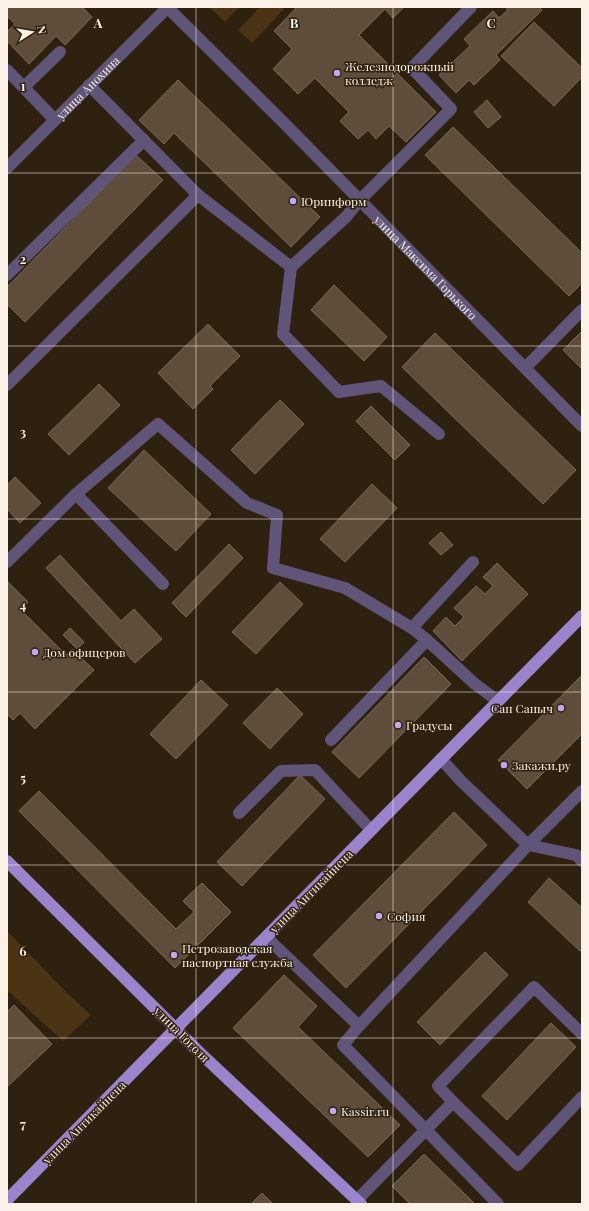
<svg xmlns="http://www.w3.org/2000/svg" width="589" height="1211" viewBox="0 0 589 1211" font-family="'Playfair Display',serif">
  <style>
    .green { fill: #4b3413 }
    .building { fill: #5d4d3a; stroke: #7b6a56 }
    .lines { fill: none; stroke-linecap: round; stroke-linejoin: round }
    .minor { stroke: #605578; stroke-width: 12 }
    .major { stroke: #9c84cc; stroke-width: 12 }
    .grid { fill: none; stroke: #fbf1e6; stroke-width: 1; stroke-opacity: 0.55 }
    .poi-dot { fill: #c0a8f4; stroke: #2f210f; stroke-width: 1.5 }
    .labels { text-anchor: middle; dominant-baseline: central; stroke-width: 3; stroke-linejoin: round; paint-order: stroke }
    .poi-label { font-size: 12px; fill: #fbf1e6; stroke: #2f210f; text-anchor: start }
    .street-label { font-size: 12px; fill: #fbf1e6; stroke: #2f210f }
    .grid-label { font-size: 13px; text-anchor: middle; font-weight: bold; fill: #fbf1e6; stroke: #2f210f; stroke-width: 3; stroke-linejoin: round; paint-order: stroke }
  </style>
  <rect width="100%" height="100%" fill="#2f210f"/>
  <g class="green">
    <polygon points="209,7 239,7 225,22"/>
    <polygon points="260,7 282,7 284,9 252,43 238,30"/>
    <polygon points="7,931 67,993 91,1015 63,1041 9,992 7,994"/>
  </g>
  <g class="building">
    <polygon points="7,7 82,7 92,17 65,45 56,36 29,64 7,41 7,32 15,24 7,16"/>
    <polygon points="297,7 327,7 330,10 332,7 404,7 393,18 385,9 359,35 436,112 406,142 389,126 376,139 368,130 358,139 340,121 349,112 315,78 298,94 273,69 292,49 274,31"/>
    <polygon points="505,7 539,7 542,10 496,55 500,60 474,85 469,80 456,93 439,75 470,46 464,39 493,11 499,18 508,10"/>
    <polygon points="534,22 582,68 582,77 554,106 501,56"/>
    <polygon points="178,80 320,217 291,247 174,133 164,144 139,120"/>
    <polygon points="487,100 501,117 488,128 474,112"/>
    <polygon points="453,127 582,253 582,283 569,296 425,155"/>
    <polygon points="136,155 163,180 25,322 7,304 7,287"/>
    <polygon points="334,285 387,337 364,361 311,310"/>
    <polygon points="208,324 240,356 210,386 213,389 193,409 158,373"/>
    <polygon points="582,331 582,369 563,350"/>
    <polygon points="435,333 576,470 543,504 402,367"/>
    <polygon points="99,384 120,405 69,455 48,434"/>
    <polygon points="280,400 304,424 255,474 231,450"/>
    <polygon points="371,406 410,445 395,460 356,421"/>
    <polygon points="144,450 211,514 176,551 108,488"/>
    <polygon points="15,477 41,503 20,523 7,509 7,485"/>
    <polygon points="372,484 397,508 345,562 320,539"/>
    <polygon points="441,532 453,545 441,555 429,543"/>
    <polygon points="229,544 243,558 186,617 172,603"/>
    <polygon points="60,555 121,621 134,609 162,639 135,663 46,568"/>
    <polygon points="497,563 528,594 462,661 433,631 446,617 455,626 464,617 454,608 476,586 485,594 493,586 483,577"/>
    <polygon points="7,581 28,602 21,610 66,655 72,649 94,670 35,729 20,713 13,720 7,714"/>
    <polygon points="280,582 303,604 256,654 232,632"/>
    <polygon points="70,628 84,642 77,649 63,635"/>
    <polygon points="424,657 451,684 359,778 332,752"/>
    <polygon points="582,675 582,734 527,789 498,760"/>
    <polygon points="201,680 228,705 176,759 150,734"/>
    <polygon points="277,688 303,714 270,749 243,723"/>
    <polygon points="300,775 325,799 242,886 217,862"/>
    <polygon points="39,791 176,929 194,912 183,901 202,883 231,912 175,968 19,811"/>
    <polygon points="454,812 487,845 346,988 313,955"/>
    <polygon points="549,878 582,908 582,950 580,951 528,902"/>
    <polygon points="485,952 508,975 440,1045 417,1022"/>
    <polygon points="284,975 317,1006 298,1027 400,1125 368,1157 233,1028"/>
    <polygon points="14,1005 52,1044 7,1087 7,1012"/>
    <polygon points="551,1023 576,1047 507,1120 482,1096"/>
    <polygon points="424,1154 475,1204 410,1204 392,1186"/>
    <polygon points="262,1193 273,1204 251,1204"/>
  </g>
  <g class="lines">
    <g class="minor">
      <path id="s1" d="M167,7L283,122L582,426"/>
      <polyline points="7,70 55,120"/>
      <polyline points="24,87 60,52"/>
      <path id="s2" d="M7,168L168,7"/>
      <polyline points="198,195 291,267 283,334 339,392 381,386 439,434"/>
      <polyline points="291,267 346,217 359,201 451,109 412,68 471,7"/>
      <polyline points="7,275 144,140"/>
      <polyline points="525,368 582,310"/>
      <polyline points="7,385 198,195 89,85"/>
      <polyline points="76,494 163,584"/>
      <polyline points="7,562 76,494 158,424 247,503 277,515 273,568 345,588 412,628 427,640 475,684 498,701"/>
      <polyline points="412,628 473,562"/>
      <polyline points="331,740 427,640"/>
      <polyline points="582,791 528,845 576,855 582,861"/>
      <polyline points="239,813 281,771 315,770 371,830"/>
      <polyline points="266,937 359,1026 528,845 461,781 441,759"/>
      <polyline points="359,1026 343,1045 498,1204"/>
      <polyline points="453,1102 518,1165 582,1097"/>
      <polyline points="357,1200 453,1102 438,1086 534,987 582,1034"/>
    </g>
    <g class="major">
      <polyline points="7,861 197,1050 361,1204"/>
      <polyline points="7,1200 582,616"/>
    </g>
  </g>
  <path class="grid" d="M196,7V1204M393,7V1204M7,173H582M7,346H582M7,519H582M7,692H582M7,865H582M7,1038H582"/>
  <g class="poi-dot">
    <circle cx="337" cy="73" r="4"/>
    <circle cx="293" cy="201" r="4"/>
    <circle cx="35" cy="652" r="4"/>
    <circle cx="561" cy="708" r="4"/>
    <circle cx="398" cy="725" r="4"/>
    <circle cx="504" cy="765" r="4"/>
    <circle cx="379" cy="916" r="4"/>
    <circle cx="174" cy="955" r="4"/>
    <circle cx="333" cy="1111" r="4"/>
  </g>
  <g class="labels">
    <g class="poi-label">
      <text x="345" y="66">Железнодорожный<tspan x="345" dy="14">колледж</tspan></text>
      <text x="301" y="201">Юринформ</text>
      <text x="43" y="652">Дом офицеров</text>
      <text x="553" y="708" text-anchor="end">Сан Саныч</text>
      <text x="406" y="725">Градусы</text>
      <text x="512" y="765">Закажи.ру</text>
      <text x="387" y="916">София</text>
      <text x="182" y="948">Петрозаводская<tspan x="182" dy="14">паспортная служба</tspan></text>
      <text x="341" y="1111">Kassir.ru</text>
    </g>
    <g class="street-label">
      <text stroke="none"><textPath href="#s2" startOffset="114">улица Анохина</textPath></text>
      <text stroke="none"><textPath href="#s1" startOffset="367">улица Максима Горького</textPath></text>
      <text transform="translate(311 891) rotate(-45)">улица Антикайнена</text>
      <text transform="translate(182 1034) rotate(45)">улица Гоголя</text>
      <text transform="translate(84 1122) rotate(-45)">улица Антикайнена</text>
    </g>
  </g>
  <g class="grid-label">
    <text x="98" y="28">A</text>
    <text x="294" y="28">B</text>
    <text x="491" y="28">C</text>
    <text x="23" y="91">1</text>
    <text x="23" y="264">2</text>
    <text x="23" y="437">3</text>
    <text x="23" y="610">4</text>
    <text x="23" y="783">5</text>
    <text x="23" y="956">6</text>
    <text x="23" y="1129">7</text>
  </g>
  <rect width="589" height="1211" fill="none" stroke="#fbf1e6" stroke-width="16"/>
  <g transform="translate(32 32) rotate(78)" stroke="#2f210f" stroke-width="3" paint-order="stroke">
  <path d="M0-3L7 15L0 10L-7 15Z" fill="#fbf1e6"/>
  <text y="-6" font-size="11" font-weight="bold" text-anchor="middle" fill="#fbf1e6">N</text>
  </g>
</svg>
